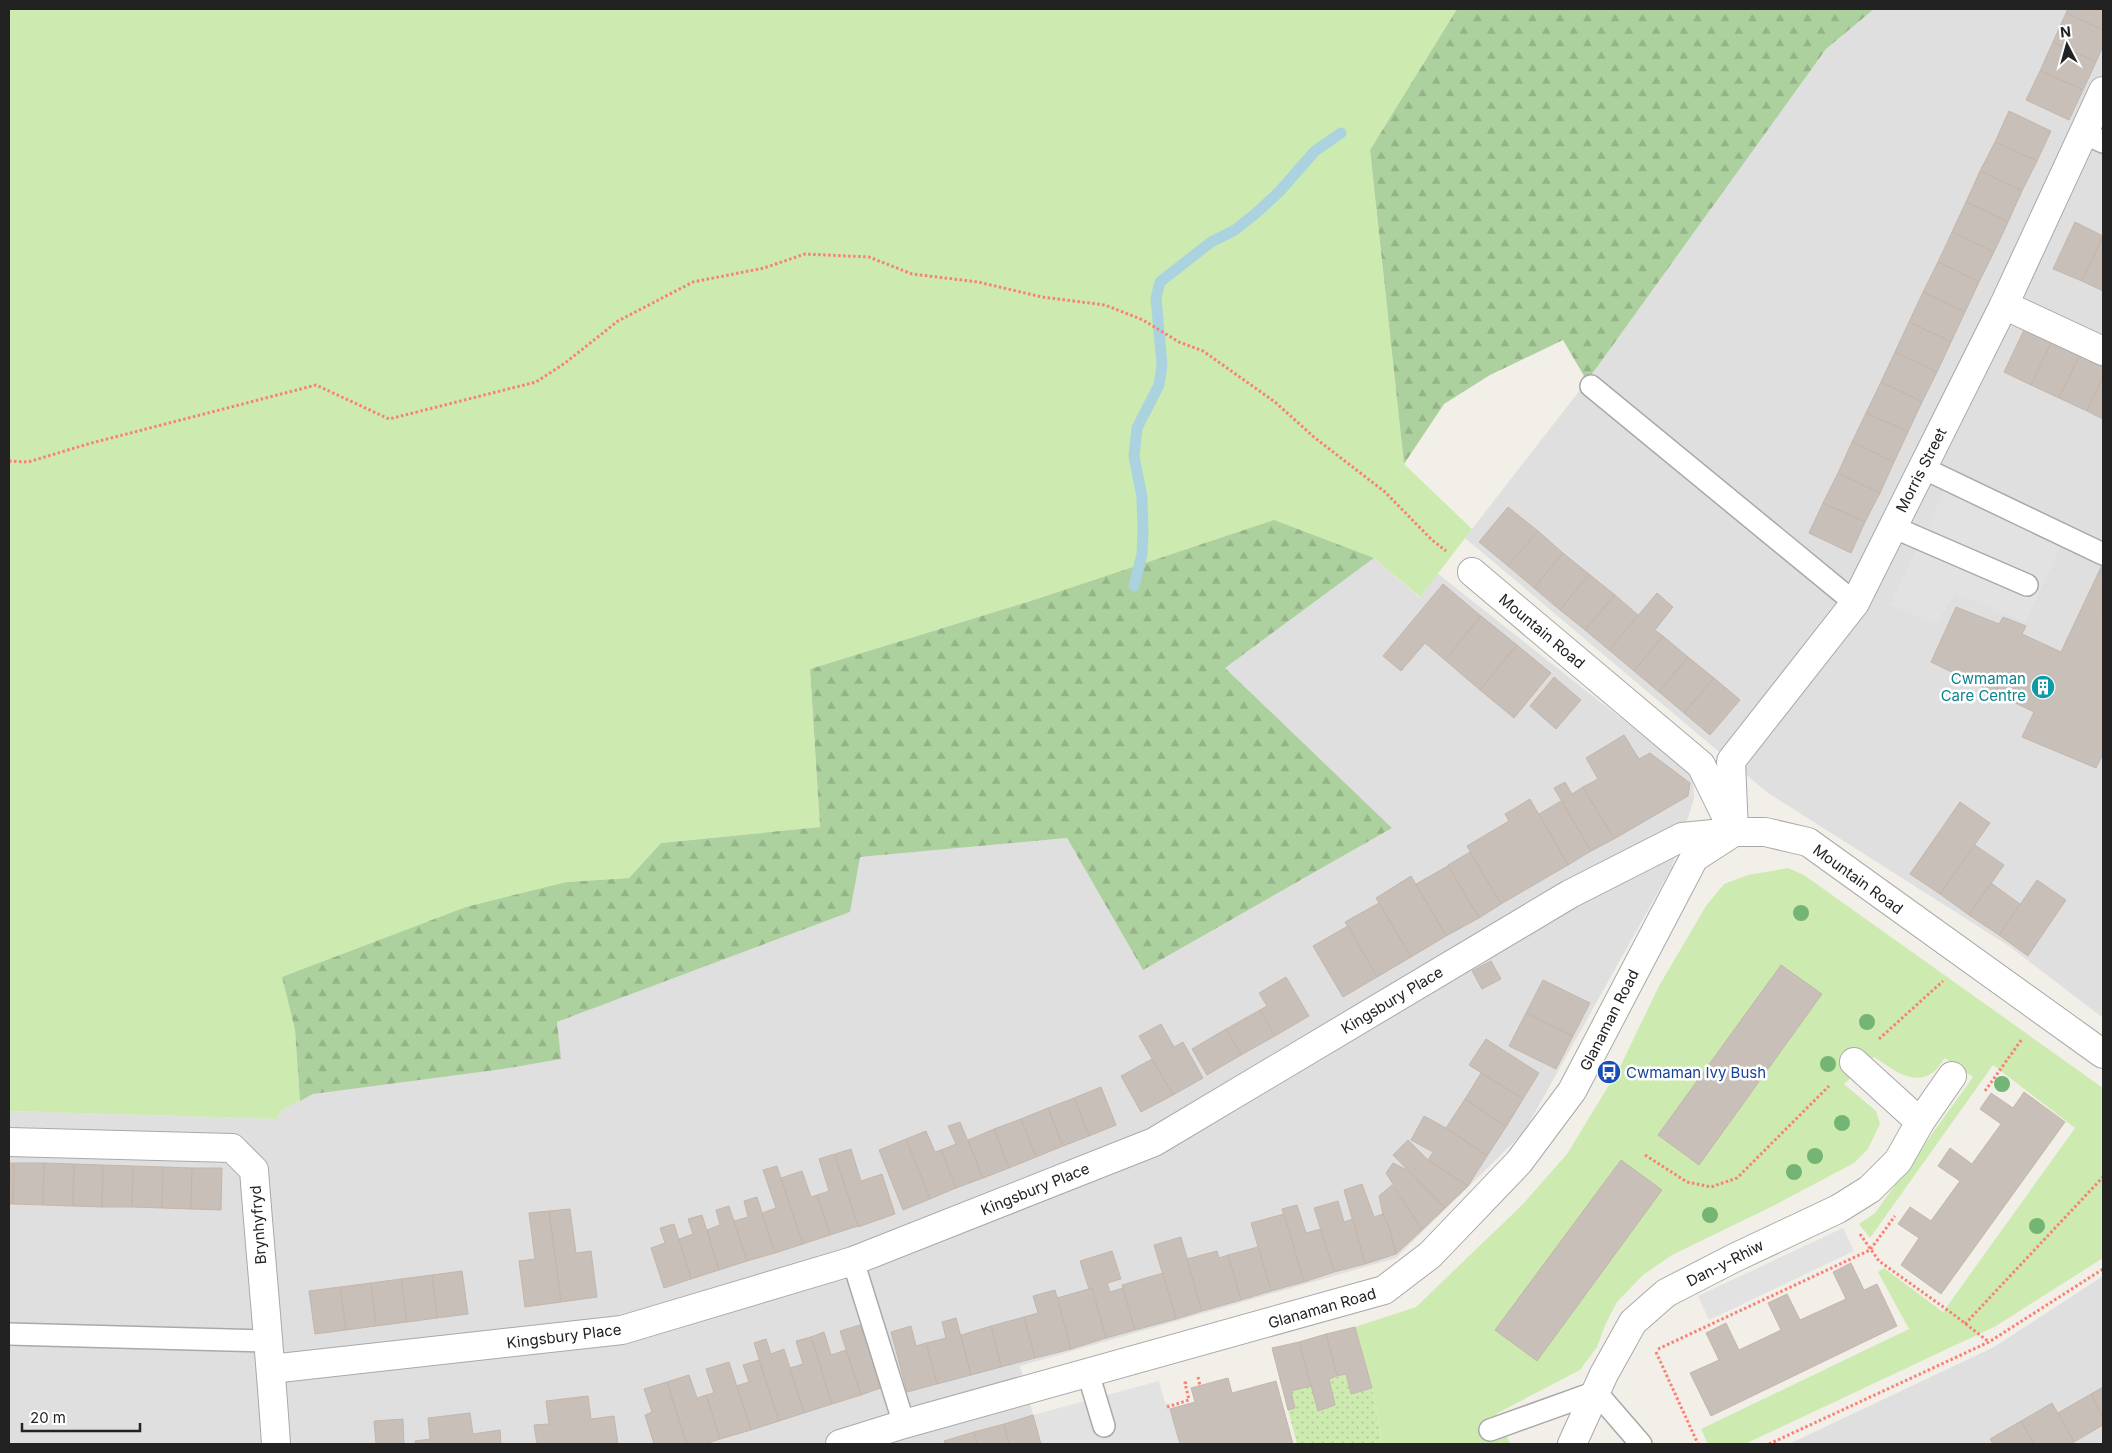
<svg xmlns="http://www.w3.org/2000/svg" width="2112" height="1453" viewBox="0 0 2112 1453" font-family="Inter,sans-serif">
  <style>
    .residential { fill: #e0dfdf }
    .grass { fill: #cdebb0 }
    .forest { fill: url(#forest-firs) }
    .garden { fill: url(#garden-dots) }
    .parking { fill: #e2e2e2 }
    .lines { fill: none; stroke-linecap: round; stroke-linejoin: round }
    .stream { stroke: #aad3df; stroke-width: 11 }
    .building { fill: #c7bfb8; stroke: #c4b6ab }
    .lane-casing { stroke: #a9a9a9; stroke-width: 24 }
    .street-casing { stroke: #a9a9a9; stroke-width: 30 }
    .path { stroke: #fa8072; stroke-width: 3; stroke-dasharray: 2.5 2.5; stroke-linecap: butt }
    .lane { stroke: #fff; stroke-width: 21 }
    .street { stroke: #fff; stroke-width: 28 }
    .tree { fill: #74b475 }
    .labels { text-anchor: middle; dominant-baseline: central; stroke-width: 5; stroke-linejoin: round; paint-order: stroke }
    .street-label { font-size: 15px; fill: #222; stroke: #fff }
    .culture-label { font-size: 15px; fill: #0d838f; stroke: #fff; text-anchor: end }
    .transit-label { font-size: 15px; fill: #164399; stroke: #fff; text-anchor: start }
  </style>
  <defs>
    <pattern id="forest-firs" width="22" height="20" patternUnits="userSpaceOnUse" patternTransform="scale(1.25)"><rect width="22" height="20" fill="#add19e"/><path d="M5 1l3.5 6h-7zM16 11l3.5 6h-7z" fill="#95b388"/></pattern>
    <pattern id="garden-dots" width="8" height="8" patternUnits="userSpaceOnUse" patternTransform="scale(1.25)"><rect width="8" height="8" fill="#cdebb0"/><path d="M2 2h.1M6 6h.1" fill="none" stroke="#b0c997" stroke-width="1.8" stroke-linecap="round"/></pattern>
  </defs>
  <rect width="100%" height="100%" fill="#f2efe9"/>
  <g class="residential">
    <polygon points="1874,9 2103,9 2103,1018 2009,946 1768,793 1465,538 1587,381 1826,49"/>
    <polygon points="1374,558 1419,597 1437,573 1693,775 1694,799 1671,869 1524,1132 1396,1258 1020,1366 1041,1444 9,1444 9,1111 277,1119 282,1110 313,1094 360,1086 503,1069 560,1059 557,1022 850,912 859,857 1067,838 1143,970 1392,828 1225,668"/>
    <polygon points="2103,1276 2103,1444 1789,1444 1994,1347"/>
  </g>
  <g class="grass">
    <polygon points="9,9 1457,9 1370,150 1404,464 1472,529 1420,597 1374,558 1040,598 810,669 820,827 661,843 629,878 567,882 282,977 295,1030 300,1101 282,1110 277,1119 9,1111"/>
    <path d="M1788,868L1804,875L2103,1088V1258L1996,1326L1745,1444H1708L1701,1429L1909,1329L1878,1272L1884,1268L1943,1312L2075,1128L1993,1065L1870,1238L1859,1224L1875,1213L1973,1077L1945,1058C1941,1063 1937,1070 1932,1073C1912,1087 1890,1067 1874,1057L1844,1084L1876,1111L1880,1124L1868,1149L1854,1163L1773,1206L1672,1255L1643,1275L1617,1302L1606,1323L1597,1347L1580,1370L1496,1414L1501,1420L1510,1444H1382L1372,1388L1355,1327L1416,1307L1522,1205L1567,1154L1620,1067L1659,986L1706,906L1724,884L1748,875Z"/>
  </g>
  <g class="forest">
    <polygon points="1457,9 1874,9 1826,49 1587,381 1563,340 1490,375 1444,404 1404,464 1370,150"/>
    <polygon points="1274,520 1374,558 1225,668 1392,828 1143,970 1067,838 860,857 850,912 557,1022 561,1059 503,1069 313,1094 300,1101 295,1030 282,977 466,907 567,882 629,878 661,843 820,827 810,669 1040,598"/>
  </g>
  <polygon class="garden" points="1346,1374 1351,1394 1372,1388 1382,1444 1297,1444 1288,1410 1295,1408 1291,1391 1311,1386 1318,1410 1335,1405 1329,1379"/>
  <g class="parking">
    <polygon points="1945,490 2061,547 2025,622 1955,593 1936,624 1890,605"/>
    <polygon points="1843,1228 1854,1251 1709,1320 1698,1296"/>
    <polygon points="1159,1381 1165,1403 1169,1403 1180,1444 1041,1444 1033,1415"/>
  </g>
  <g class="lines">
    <polyline class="stream" points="1134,586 1142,554 1143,532 1142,497 1134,456 1137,428 1159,385 1162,365 1156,298 1160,282 1211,242 1235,230 1255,214 1279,192 1315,151 1341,133"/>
  </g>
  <g class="building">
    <polygon points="2068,9 2103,9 2103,30 2066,13"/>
    <polygon points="2066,13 2103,30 2103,46 2096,62 2053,42"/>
    <polygon points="2053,42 2096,62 2083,90 2040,71"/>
    <polygon points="2040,71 2083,90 2069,120 2026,100"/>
    <polygon points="2009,111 2051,131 2037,161 1995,142"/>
    <polygon points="1995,142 2037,161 2022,191 1980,171"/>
    <polygon points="1980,171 2022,191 2008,222 1966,202"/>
    <polygon points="1966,202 2008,222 1994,252 1952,232"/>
    <polygon points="2075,222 2103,236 2082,281 2053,269"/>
    <polygon points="1952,232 1994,252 1979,282 1938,262"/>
    <polygon points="2103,236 2103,291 2082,281"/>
    <polygon points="1938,262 1979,282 1965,312 1923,292"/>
    <polygon points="1923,292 1965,312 1951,342 1909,322"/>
    <polygon points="1909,322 1951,342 1937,372 1895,352"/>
    <polygon points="2024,330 2051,343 2031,385 2004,372"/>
    <polygon points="2051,343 2079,356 2059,398 2031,385"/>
    <polygon points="1895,352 1937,372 1922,402 1881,382"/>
    <polygon points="2079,356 2103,367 2103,376 2087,411 2059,398"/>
    <polygon points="2103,376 2103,419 2087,411"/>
    <polygon points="1881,382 1922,402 1908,432 1866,413"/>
    <polygon points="1866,413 1908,432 1894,462 1852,442"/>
    <polygon points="1852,442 1894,462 1880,493 1838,473"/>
    <polygon points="1838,473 1880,493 1865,522 1823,503"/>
    <polygon points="1823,503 1865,522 1851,553 1809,533"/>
    <polygon points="1508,507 1538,531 1508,566 1479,542"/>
    <polygon points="1538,531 1563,553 1534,588 1508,566"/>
    <polygon points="1563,553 1589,574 1560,610 1534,588"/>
    <polygon points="2102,565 2103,754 2096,768 2022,737 2034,712 1931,662 1956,607 1999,624 2003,617 2026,626 2022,634 2061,652"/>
    <polygon points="1589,574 1615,595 1585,630 1560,610"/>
    <polygon points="1443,584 1481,616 1445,660 1425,643 1401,671 1383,656"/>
    <polygon points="1657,593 1673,607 1655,630 1663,636 1634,671 1609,650"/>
    <polygon points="1615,595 1638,615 1609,650 1585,630"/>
    <polygon points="1481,616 1517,645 1480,690 1445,660"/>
    <polygon points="1663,636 1688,657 1659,692 1634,671"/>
    <polygon points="1517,645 1551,673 1514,718 1480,690"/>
    <polygon points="1688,657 1714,678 1684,713 1659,692"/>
    <polygon points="1554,677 1581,700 1556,729 1530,706"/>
    <polygon points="1714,678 1740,700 1710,735 1684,713"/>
    <polygon points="1624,735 1639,759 1650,753 1690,783 1688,796 1614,839 1583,787 1598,779 1586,758"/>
    <polygon points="1565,782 1572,794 1583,787 1614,839 1591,851 1554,788"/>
    <polygon points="1530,799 1568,865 1501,904 1467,846 1509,821 1505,814"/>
    <polygon points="1561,801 1591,851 1568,865 1539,814"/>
    <polygon points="1960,802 1990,823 1940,894 1910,874"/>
    <polygon points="1975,845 2004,865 1969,915 1940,894"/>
    <polygon points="1470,852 1501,904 1479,918 1448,865"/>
    <polygon points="1448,866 1479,918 1446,936 1416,884"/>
    <polygon points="1411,876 1446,936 1411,957 1376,898"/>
    <polygon points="2037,880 2066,900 2028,956 1999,935"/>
    <polygon points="1991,883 2020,904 1999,935 1969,915"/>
    <polygon points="1379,903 1411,957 1377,977 1345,922"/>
    <polygon points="1348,926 1377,977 1343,997 1313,946"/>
    <polygon points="1491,961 1501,979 1482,989 1472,971"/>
    <polygon points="1781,965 1822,994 1699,1165 1658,1135"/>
    <polygon points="1286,977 1309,1016 1275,1036 1260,1010 1267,1006 1259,993"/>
    <polygon points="1543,980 1590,1003 1573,1036 1526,1013"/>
    <polygon points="1260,1010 1275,1036 1241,1055 1226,1029"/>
    <polygon points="1526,1013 1573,1036 1556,1069 1509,1046"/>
    <polygon points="1161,1024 1174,1047 1183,1042 1203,1078 1173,1095 1139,1036"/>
    <polygon points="1226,1029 1241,1055 1207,1075 1192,1049"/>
    <polygon points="1486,1039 1539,1073 1523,1099 1469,1065"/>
    <polygon points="1152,1059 1173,1095 1141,1112 1121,1076"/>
    <polygon points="1481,1073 1523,1099 1506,1127 1465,1099"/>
    <polygon points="1101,1087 1116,1125 1089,1136 1074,1098"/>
    <polygon points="2024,1092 2065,1122 1941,1294 1901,1265 1919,1238 1898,1224 1910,1207 1931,1221 1960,1181 1938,1166 1950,1148 1972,1164 2001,1124 1980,1109 1991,1093 2013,1108"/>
    <polygon points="1074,1098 1089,1136 1063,1146 1048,1108"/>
    <polygon points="1465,1099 1506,1127 1487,1156 1446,1128"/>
    <polygon points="1048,1108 1063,1146 1036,1157 1021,1119"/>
    <polygon points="1424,1116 1446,1128 1487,1156 1468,1186 1428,1160 1433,1152 1411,1140"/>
    <polygon points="1021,1119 1036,1157 1009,1168 994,1129"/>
    <polygon points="960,1122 983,1178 956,1188 941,1150 956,1144 948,1126"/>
    <polygon points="994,1129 1009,1168 983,1178 968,1140"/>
    <polygon points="926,1131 935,1152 941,1150 956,1188 930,1199 906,1139"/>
    <polygon points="906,1139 930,1199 903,1210 879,1150"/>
    <polygon points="1408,1140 1428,1160 1468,1186 1445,1208 1393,1155"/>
    <polygon points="851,1149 861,1181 882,1174 895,1214 858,1227 835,1154"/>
    <polygon points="834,1154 858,1226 830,1235 817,1195 829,1191 819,1159"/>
    <polygon points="1621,1160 1662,1190 1537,1361 1495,1330"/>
    <polygon points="9,1163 14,1163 13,1204 9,1204"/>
    <polygon points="14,1163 44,1163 43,1205 13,1204"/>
    <polygon points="44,1163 74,1164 73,1206 43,1205"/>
    <polygon points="1393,1163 1409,1171 1445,1208 1422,1230 1386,1173"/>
    <polygon points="74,1164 103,1165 102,1207 73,1206"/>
    <polygon points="103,1165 133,1166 132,1207 102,1207"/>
    <polygon points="133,1166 163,1167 162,1208 132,1207"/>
    <polygon points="777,1166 803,1244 775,1253 762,1213 776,1208 763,1170"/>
    <polygon points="163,1167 192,1168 191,1209 162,1208"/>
    <polygon points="192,1168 222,1168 221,1210 191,1209"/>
    <polygon points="802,1171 811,1197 817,1195 830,1235 803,1244 781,1178"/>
    <polygon points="1362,1184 1374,1217 1383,1214 1390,1230 1396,1254 1365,1264 1344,1190"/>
    <polygon points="1392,1185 1422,1230 1396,1254 1390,1230 1383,1214 1379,1196"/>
    <polygon points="757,1197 775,1253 747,1261 734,1221 748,1217 744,1201"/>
    <polygon points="1338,1201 1344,1222 1353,1219 1365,1264 1334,1272 1314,1208"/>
    <polygon points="1297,1205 1306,1233 1321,1229 1334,1272 1304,1282 1282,1209"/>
    <polygon points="729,1206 747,1261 719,1270 707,1230 720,1225 716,1210"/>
    <polygon points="570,1209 576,1253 591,1251 597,1297 561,1302 549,1211"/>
    <polygon points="549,1211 561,1302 525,1307 519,1261 535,1259 529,1213"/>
    <polygon points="1284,1214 1304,1282 1271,1291 1251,1223"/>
    <polygon points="702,1215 719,1270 691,1279 679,1239 693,1234 688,1219"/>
    <polygon points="674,1224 691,1279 664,1288 651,1248 665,1243 660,1228"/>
    <polygon points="1181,1237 1202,1311 1176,1319 1154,1245"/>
    <polygon points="1258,1247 1271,1291 1241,1300 1228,1255"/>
    <polygon points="1112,1251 1121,1279 1107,1283 1110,1292 1123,1288 1135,1330 1106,1338 1092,1288 1089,1289 1080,1261"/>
    <polygon points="1217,1251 1219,1258 1228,1255 1241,1300 1202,1311 1187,1259"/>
    <polygon points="1851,1263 1864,1290 1877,1284 1897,1326 1711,1416 1690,1373 1719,1360 1706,1333 1726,1323 1739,1350 1781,1330 1768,1303 1787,1294 1800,1320 1846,1299 1833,1272"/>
    <polygon points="462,1271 468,1314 437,1318 432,1275"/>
    <polygon points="1163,1273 1176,1319 1135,1330 1122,1285"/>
    <polygon points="432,1275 437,1318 407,1322 401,1279"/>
    <polygon points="401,1279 407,1322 376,1326 371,1283"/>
    <polygon points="371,1283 376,1326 346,1330 340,1287"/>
    <polygon points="340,1287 346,1330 315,1334 309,1291"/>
    <polygon points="1092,1288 1106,1338 1071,1349 1057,1298"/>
    <polygon points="1055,1290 1071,1349 1035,1358 1024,1317 1038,1313 1033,1296"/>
    <polygon points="1024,1317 1035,1358 1001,1367 991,1326"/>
    <polygon points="956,1318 971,1375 937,1384 926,1343 946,1338 942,1322"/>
    <polygon points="860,1325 866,1344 875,1341 889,1385 861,1395 840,1331"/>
    <polygon points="911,1326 916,1346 926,1343 937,1384 907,1392 891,1332"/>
    <polygon points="991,1326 1001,1367 971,1375 961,1335"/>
    <polygon points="1355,1327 1372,1388 1351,1394 1346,1374 1337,1376 1326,1334"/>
    <polygon points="824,1332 831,1355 846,1350 861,1395 832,1404 811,1337"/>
    <polygon points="1326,1334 1337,1376 1329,1379 1335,1405 1318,1411 1299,1342"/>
    <polygon points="811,1337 832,1404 804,1413 790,1368 803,1364 796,1341"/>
    <polygon points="766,1339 771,1354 784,1349 804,1413 779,1421 754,1343"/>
    <polygon points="1299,1342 1311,1386 1291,1391 1295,1408 1288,1410 1272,1348"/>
    <polygon points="759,1360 779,1421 751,1430 736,1386 749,1382 743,1365"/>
    <polygon points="729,1362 751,1430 720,1439 706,1395 714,1393 706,1369"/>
    <polygon points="689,1375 697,1398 706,1395 720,1439 705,1444 687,1444 667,1382"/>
    <polygon points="1228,1378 1232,1393 1276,1381 1293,1444 1180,1444 1170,1409 1195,1402 1191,1388"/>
    <polygon points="667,1382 674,1405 687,1444 654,1444 645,1415 652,1412 644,1389"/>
    <polygon points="2103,1387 2103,1417 2091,1394"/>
    <polygon points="2091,1394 2103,1417 2103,1425 2074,1442 2058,1413"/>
    <polygon points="588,1396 591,1419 614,1416 618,1444 537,1444 534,1425 549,1424 546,1401"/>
    <polygon points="2052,1403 2074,1442 2070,1444 2034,1444 2021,1421"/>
    <polygon points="470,1413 473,1434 500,1430 501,1444 415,1444 415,1441 430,1439 428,1418"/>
    <polygon points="1033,1415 1041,1444 1009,1444 1004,1424"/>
    <polygon points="403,1419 404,1444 376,1444 374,1421"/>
    <polygon points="2021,1421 2034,1444 1993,1444 1990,1439"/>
    <polygon points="1004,1424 1009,1444 977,1444 974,1432"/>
    <polygon points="974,1432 977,1444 945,1444 944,1441"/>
  </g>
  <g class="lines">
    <g class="lane-casing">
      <g id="lane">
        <polyline points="2084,133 2103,142"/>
        <polyline points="1591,386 1855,603"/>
        <polyline points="1923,468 2103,554"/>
        <polyline points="1893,527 2027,585"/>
        <polyline points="853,1261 904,1424"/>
        <polyline points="9,1334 267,1341"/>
        <polyline points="1088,1373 1104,1426"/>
        <polyline points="1490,1430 1596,1392 1641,1444"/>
      </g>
    </g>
    <g class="street-casing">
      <g id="street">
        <polyline points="2004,305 2103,351"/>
        <polyline points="1472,572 1701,765 1729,822"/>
        <polyline points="1734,832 1731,761 1855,603 2004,305 2103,91"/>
        <polyline points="1920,1122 1952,1076"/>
        <path d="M9,1142L232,1148L254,1170C261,1261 270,1353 276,1444"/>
        <polyline points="271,1369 622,1330 853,1261 1154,1142 1570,894 1682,837 1734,832 1765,832 1808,842 2103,1054"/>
        <polyline points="840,1444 904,1424 1384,1290 1430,1255 1519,1162 1572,1091 1694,858 1731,834"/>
        <polyline points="1572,1444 1604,1374 1633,1322 1666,1293 1734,1258 1838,1209 1870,1189 1898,1161 1920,1122 1854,1062"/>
      </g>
    </g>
    <g class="path">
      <polyline points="9,461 28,462 88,444 316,385 389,419 536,382 565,363 618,321 693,282 764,268 805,254 869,257 912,274 978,282 1042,297 1105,305 1143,320 1179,342 1203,351 1275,402 1315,438 1385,492 1431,539 1446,551"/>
      <polyline points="1879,1039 1943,981"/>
      <polyline points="1985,1091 2022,1039"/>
      <polyline points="1645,1155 1687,1182 1711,1187 1737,1178 1829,1086"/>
      <polyline points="1860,1234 1879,1261 1953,1314 1989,1342"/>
      <polyline points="1965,1324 2103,1177"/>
      <polyline points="1658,1349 1870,1250 1895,1216"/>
      <polyline points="1656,1352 1698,1444"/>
      <polyline points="1198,1377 1200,1386"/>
      <polyline points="1167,1407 1189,1400 1185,1383 1188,1382"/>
      <polyline points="1769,1444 1989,1342 2103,1269"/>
    </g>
    <use href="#lane" class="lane"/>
    <use href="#street" class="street"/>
  </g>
  <g class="tree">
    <circle cx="1801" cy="913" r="8"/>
    <circle cx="1867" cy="1022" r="8"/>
    <circle cx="1828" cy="1064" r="8"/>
    <circle cx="2002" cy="1084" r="8"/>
    <circle cx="1842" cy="1123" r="8"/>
    <circle cx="1815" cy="1156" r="8"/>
    <circle cx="1794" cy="1172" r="8"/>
    <circle cx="1710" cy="1215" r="8"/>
    <circle cx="2037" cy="1226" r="8"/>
  </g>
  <defs>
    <g id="building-disc" transform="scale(1.25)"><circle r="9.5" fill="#0f9aa8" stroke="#fff"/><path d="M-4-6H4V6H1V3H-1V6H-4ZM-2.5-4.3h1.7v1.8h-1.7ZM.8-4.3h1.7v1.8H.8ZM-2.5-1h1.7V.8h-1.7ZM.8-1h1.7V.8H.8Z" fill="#fff"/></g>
    <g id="bus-disc" transform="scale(1.25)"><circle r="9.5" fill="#1a4fb4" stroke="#fff"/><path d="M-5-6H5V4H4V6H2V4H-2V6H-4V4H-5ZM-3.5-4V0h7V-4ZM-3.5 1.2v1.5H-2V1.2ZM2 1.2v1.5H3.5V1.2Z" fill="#fff"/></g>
  </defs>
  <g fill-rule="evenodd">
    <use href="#building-disc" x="2043" y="687"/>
    <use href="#bus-disc" x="1609" y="1072"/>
  </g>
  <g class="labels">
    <g class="street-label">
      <text transform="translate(1921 470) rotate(-63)">Morris Street</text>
      <text transform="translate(1542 631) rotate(40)">Mountain Road</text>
      <text transform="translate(1858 879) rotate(36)">Mountain Road</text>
      <text transform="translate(1392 1000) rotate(-31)">Kingsbury Place</text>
      <text transform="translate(1609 1020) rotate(-63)">Glanaman Road</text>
      <text transform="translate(1035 1189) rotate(-22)">Kingsbury Place</text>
      <text transform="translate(258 1225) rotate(-94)">Brynhyfryd</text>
      <text transform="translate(1725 1263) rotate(-27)">Dan-y-Rhiw</text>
      <text transform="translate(1322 1308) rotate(-16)">Glanaman Road</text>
      <text transform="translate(564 1336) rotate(-7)">Kingsbury Place</text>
    </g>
    <g class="culture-label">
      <text x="2026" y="678">Cwmaman<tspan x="2026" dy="17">Care Centre</tspan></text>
    </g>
    <g class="transit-label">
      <text x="1626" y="1072">Cwmaman Ivy Bush</text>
    </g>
  </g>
  <rect width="2112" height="1453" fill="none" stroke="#222222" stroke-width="20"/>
  <g transform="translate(2067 45) rotate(354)" stroke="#ffffff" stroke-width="4" paint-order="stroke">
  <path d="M0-4L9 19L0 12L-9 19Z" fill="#222222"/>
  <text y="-8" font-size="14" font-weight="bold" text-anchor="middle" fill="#222222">N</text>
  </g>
  <path d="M22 1423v8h118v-8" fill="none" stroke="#222222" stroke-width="2.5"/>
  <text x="30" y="1423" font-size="15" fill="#222222" stroke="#ffffff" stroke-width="4" paint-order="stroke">20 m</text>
</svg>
